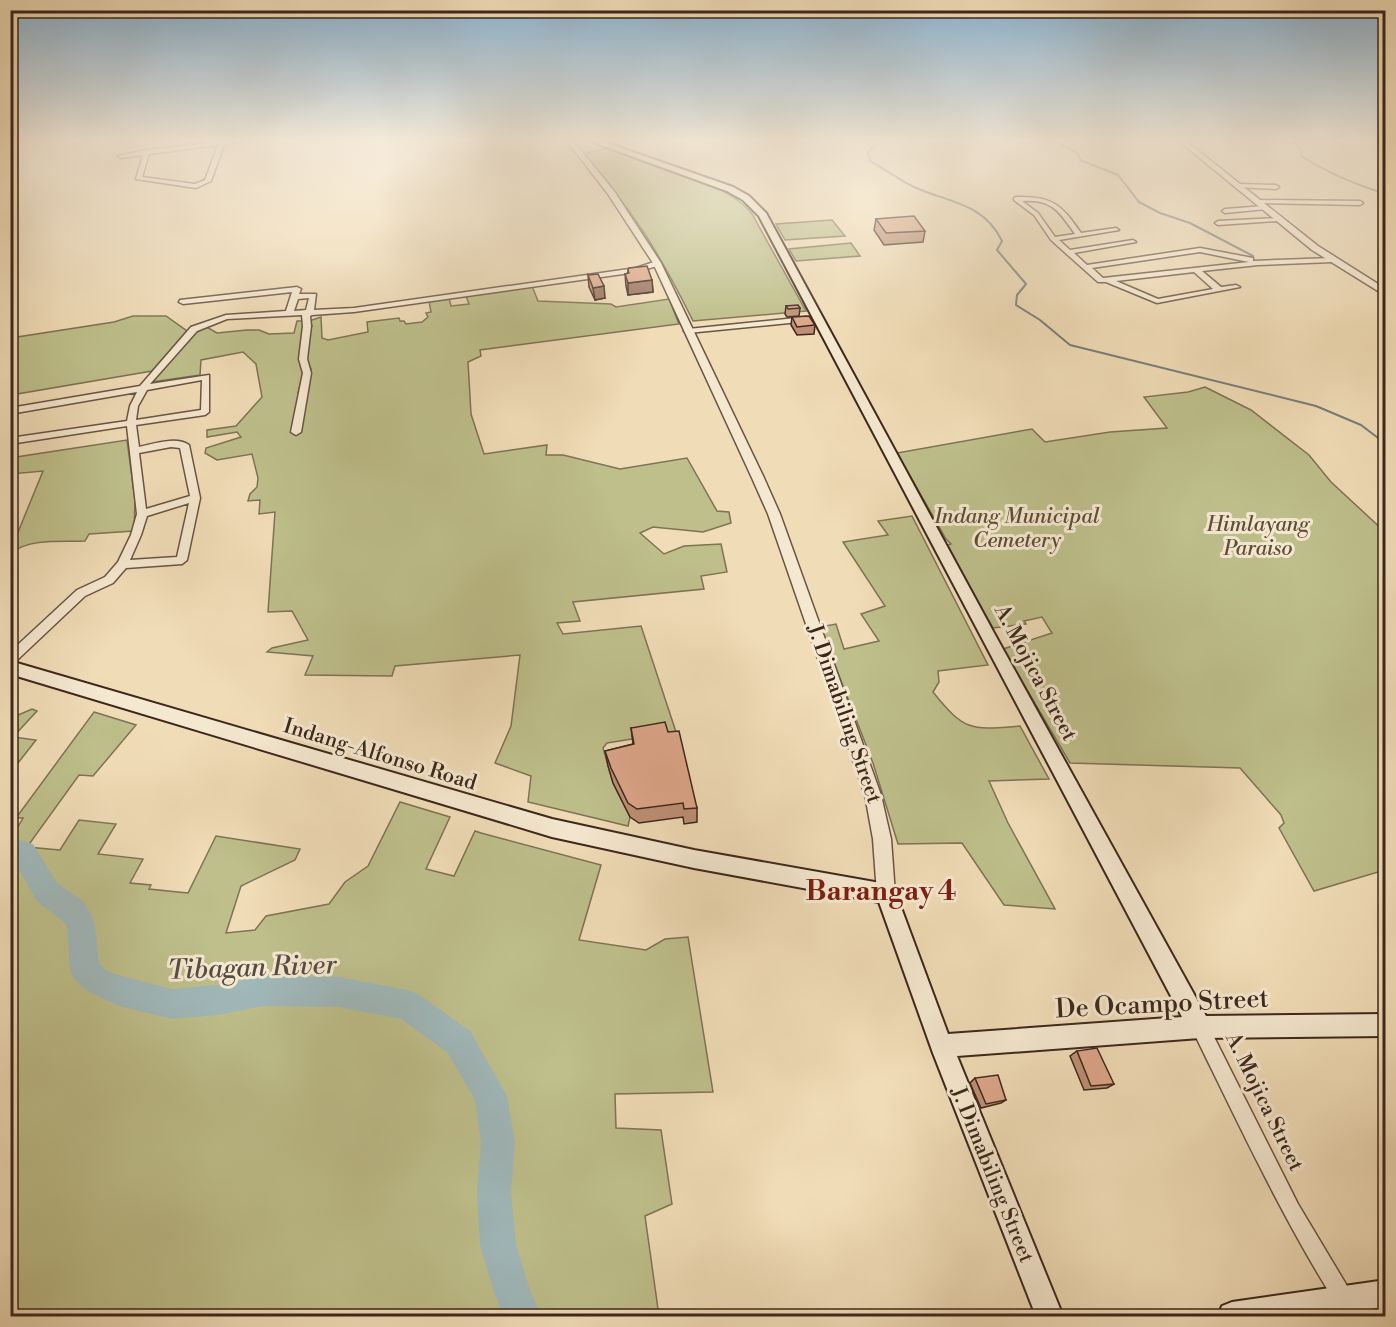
<svg xmlns="http://www.w3.org/2000/svg" width="1396" height="1327" viewBox="0 0 1396 1327" font-family="'Libre Bodoni',serif">
  <style>
    .green { fill: #bebf8b; stroke: #7e7354; stroke-width: 1.5 }
    .lines { fill: none; stroke-linecap: round; stroke-linejoin: round }
    .stream { stroke: #787e7b; stroke-width: 2 }
    .river { fill: #a0b8ba; fill-rule: evenodd }
    .minor-casing { stroke: #6a5443; stroke-width: 3 }
    .tertiary-casing { stroke: #6a5443; stroke-width: 3 }
    .secondary-casing { stroke: #3d271c; stroke-width: 4 }
    .minor { fill: #f5e8d0; fill-rule: evenodd }
    .tertiary { fill: #f5e8d0; fill-rule: evenodd }
    .secondary { fill: #f5e8d0; fill-rule: evenodd }
    .wall { fill: #be8f76; stroke: #3d271c; stroke-width: 1.5 }
    .shaded-wall { fill: #9b7460; stroke: #3d271c; stroke-width: 1.5 }
    .building { fill: #dda689; stroke: #3d271c; stroke-width: 1.5 }
    .labels { text-anchor: middle; dominant-baseline: central; stroke-width: 6; stroke-linejoin: round; paint-order: stroke }
    .park-label { font-size: 21px; font-style: italic; fill: #5d4d38; stroke: #f5e8d0 }
    .street-label { font-size: 21px; fill: #3d271c; stroke: #f5e8d0 }
    .near-street-label { font-size: 26px; fill: #3d271c; stroke: #f5e8d0 }
    .near-water-label { font-size: 27px; font-style: italic; fill: #564b44; stroke: #f5e8d0 }
    .near-quarter-label { font-size: 28px; font-weight: bold; fill: #7a1f14; stroke: #f5e8d0 }
  </style>
  <rect width="100%" height="100%" fill="#f0dcb7"/>
  <filter id="stains"><feTurbulence type="fractalNoise" baseFrequency=".00333" numOctaves="4"/><feColorMatrix values="0 0 0 0 .2 0 0 0 0 .09 0 0 0 0 .02 0 0 0 .5 -.17"/></filter>
  <radialGradient id="worn" r=".72"><stop offset=".6" stop-color="#630" stop-opacity="0"/><stop offset="1" stop-color="#630" stop-opacity=".3"/></radialGradient>
  <g class="green">
    <path d="M610,148C647,159 730,184 752,214L806,311L693,321C662,258 631,205 581,154Z"/>
    <polygon points="832,220 845,236 785,240 776,224"/>
    <polygon points="851,243 860,256 796,261 789,249"/>
    <polygon points="532,286 538,301 611,304 616,307 669,299 679,324 480,350 481,356 468,362 471,414 484,454 547,445 546,455 563,455 620,469 687,458 717,511 729,512 731,523 703,532 653,527 640,533 664,554 684,546 721,544 727,572 701,576 704,589 573,602 580,621 557,623 563,634 641,626 676,732 607,743 603,748 613,783 630,817 628,826 528,802 531,776 495,763 511,726 520,655 395,666 392,676 305,675 313,656 267,652 272,648 308,640 292,611 268,612 275,512 259,514 260,500 248,501 250,494 257,487 258,478 252,454 217,460 205,453 206,448 241,437 237,432 207,437 207,430 236,426 262,397 256,364 243,352 201,360 200,375 152,382 194,332 205,326 217,333 247,330 259,330 269,334 294,333 297,321 302,321 304,327 302,337 304,368 298,393 308,392 311,369 306,357 309,329 312,326 309,321 321,317 322,338 328,340 368,332 367,322 399,318 400,321 404,321 406,324 422,322 428,317 426,313 431,312 429,301 449,298 451,306 469,304 466,296"/>
    <polygon points="133,316 166,316 187,331 152,371 11,395 11,338 114,322"/>
    <polygon points="1205,387 1251,410 1309,455 1331,482 1385,532 1385,870 1314,891 1279,828 1284,823 1281,815 1240,768 1070,763 1003,649 1052,633 1042,617 1024,621 1026,624 993,628 945,546 951,544 946,539 897,453 1032,429 1045,442 1110,432 1167,428 1144,397 1188,392"/>
    <path d="M127,440L135,501L134,531L89,534L85,541C62,542 30,538 11,553V538L16,537L43,471L11,474L10,458Z"/>
    <path d="M912,516L988,665L938,671L939,682L933,692C965,732 971,730 1020,726L1049,779L989,781L1008,823L1055,909L1004,905L962,843L898,844L873,763L820,627L836,624L844,649L879,641L861,614L885,606L843,542L888,535L878,521Z"/>
    <polygon points="32,709 37,711 13,737 36,740 11,772 11,718"/>
    <polygon points="94,712 136,725 93,776 79,775 27,847 60,850 79,820 116,824 98,854 143,859 130,883 151,885 149,889 188,893 216,836 300,849 295,860 241,886 226,933 255,930 266,916 329,904 345,882 368,866 400,802 450,817 426,869 454,876 475,831 481,833 601,865 579,940 646,950 665,939 688,937 713,1092 615,1094 616,1128 661,1130 672,1204 645,1216 659,1316 11,1316 11,839 23,818 16,818"/>
  </g>
  <g class="lines">
    <g class="stream">
      <path d="M874,141L875,147L868,152L870,161C885,169 899,180 914,187C949,203 983,202 1002,241L997,250L1026,284L1017,295L1016,305L1040,320L1070,345L1316,406L1361,425L1386,444"/>
      <polyline points="1054,141 1078,153 1080,160 1118,175 1139,202 1160,213 1190,223 1253,256"/>
      <path d="M1293,141L1302,151L1301,156C1328,173 1356,185 1386,194"/>
    </g>
    <polygon class="river" points="10,837 33,844 57,883 84,902 91,915 95,925 99,963 107,971 121,976 172,989 218,985 263,976 339,977 407,990 418,994 470,1031 507,1096 515,1143 511,1192 516,1245 530,1290 541,1316 504,1316 495,1296 480,1245 477,1192 481,1143 475,1100 448,1053 401,1019 339,1007 263,1006 218,1015 172,1019 119,1006 87,991 75,980 70,970 67,927 64,922 37,901 15,863 10,861"/>
    <g class="minor-casing">
      <g id="minor">
        <path d="M227,141H241L224,145L211,181L196,188L136,179L143,155L121,158L118,156L147,150ZM218,145L205,180L195,184L142,177L149,154Z"/>
        <polygon points="1239,184 1276,185 1279,187 1276,189 1237,187 1237,185"/>
        <path d="M1016,197C1052,196 1061,204 1081,233L1116,228L1119,230L1059,240L1070,250L1133,240L1136,242L1074,253L1087,265L1200,248L1253,258V261L1332,258L1336,260L1332,262L1258,265L1202,271L1221,287L1236,285L1240,287L1157,303L1106,282H1098L1051,240L1034,215L1014,200V198ZM1022,201C1052,199 1059,211 1075,234L1055,237L1038,213ZM1200,252L1249,262L1103,278L1092,268ZM1194,272L1213,289L1158,299L1116,281Z"/>
        <polygon points="1258,200 1360,201 1363,203 1360,205 1256,203 1255,202"/>
        <polygon points="1264,206 1266,207 1266,209 1225,213 1222,211 1225,209"/>
        <polygon points="1279,218 1280,219 1277,221 1218,225 1215,223 1218,221"/>
        <path d="M657,261L661,263L660,265L637,272L354,312L312,315L310,316L311,326L307,359L311,373L301,432L296,435L291,432L303,373L299,359L303,326L302,315L227,319L197,331L150,384L209,375V412L205,415L136,425L139,447C154,444 176,436 189,445L200,498L187,560L182,564L126,568L113,583L85,596L14,663L10,664V652L77,590L105,577L118,562L131,535L137,514L127,426L10,444V438L127,421L130,406L137,392L10,414V408L140,386L191,327L226,315L286,311L292,292L183,304L179,302L180,300L297,287L301,289L299,294H316L314,310L354,308L636,268ZM309,298L306,310L294,311L298,299ZM202,380L201,410L136,420L138,406L147,390ZM171,447L180,448L190,496L146,509L139,453ZM189,503L177,557L130,560L141,535L147,516Z"/>
        <polygon points="806,317 810,319 809,321 688,333 684,331 688,329"/>
        <path d="M1200,1019L1206,1021L1298,1204L1365,1316H1344C1286,1226 1241,1129 1194,1033L1192,1027L1194,1021Z"/>
      </g>
    </g>
    <g class="tertiary-casing">
      <g id="tertiary">
        <polygon points="567,141 573,141 614,191 661,263 764,478 780,514 881,795 891,839 895,894 893,900 886,903 879,900 877,894 873,839 865,795 768,514 752,478 653,263 608,194"/>
        <polygon points="1179,141 1186,141 1318,246 1386,289 1386,296 1312,250"/>
      </g>
    </g>
    <g class="secondary-casing">
      <g id="secondary">
        <polygon points="590,141 601,141 733,187 749,196 766,213 994,633 1206,1016 1386,1014 1386,1036 1200,1038 957,1056 1063,1316 1036,1316 933,1053 879,902 694,868 552,837 10,674 10,661 552,819 694,850 886,884 893,887 896,894 948,1034 1182,1017 759,216 743,200 727,191"/>
        <polygon points="1386,1280 1386,1307 1319,1316 1218,1316 1222,1306 1232,1302"/>
      </g>
    </g>
    <use href="#minor" class="minor"/>
    <use href="#tertiary" class="tertiary"/>
    <use href="#secondary" class="secondary"/>
  </g>
  <g class="wall">
    <polygon points="876,219 925,231 923,242 884,245 874,230"/>
    <polygon points="628,270 652,280 653,292 628,295 626,286 625,274 628,273"/>
    <polygon points="588,275 605,298 595,300 589,287"/>
    <polygon points="786,306 800,308 799,316 787,317 785,314"/>
    <polygon points="792,317 815,325 814,334 797,335 791,325"/>
    <polygon points="631,728 668,732 697,808 697,822 684,824 683,817 639,823 630,817 613,783 608,766 605,751 633,744"/>
    <polygon points="1077,1051 1114,1084 1107,1088 1084,1090 1070,1056"/>
    <polygon points="975,1078 1006,1100 1001,1103 981,1108 970,1083"/>
  </g>
  <g class="shaded-wall">
    <polygon points="652,280 653,292 628,295 628,283"/>
    <polygon points="604,286 605,298 595,300 593,288"/>
  </g>
  <g class="building">
    <polygon points="914,216 925,231 886,233 876,219"/>
    <polygon points="647,266 652,280 628,283 625,274 629,273 628,270 629,268"/>
    <polygon points="598,274 604,286 593,288 588,275"/>
    <polygon points="798,305 800,308 788,309 786,306"/>
    <polygon points="809,316 815,325 797,327 792,317"/>
    <polygon points="665,722 668,732 679,731 697,808 684,809 683,803 637,809 628,803 611,768 605,751 634,744 631,728"/>
    <polygon points="1097,1048 1114,1084 1091,1086 1077,1051"/>
    <polygon points="998,1075 1006,1100 986,1104 975,1078"/>
  </g>
  <linearGradient id="sky" x2="0" y2="1"><stop stop-color="#8bb6d6"/><stop offset="0.43" stop-color="#f8efdf"/><stop offset="1" stop-color="#f8efdf" stop-opacity="0"/></linearGradient>
  <rect width="1396" height="326" fill="url(#sky)"/>
  <g class="labels">
    <g class="park-label">
      <text x="1017" y="517">Indang Municipal<tspan x="1017" dy="24">Cemetery</tspan></text>
      <text x="1258" y="525">Himlayang<tspan x="1258" dy="24">Paraiso</tspan></text>
    </g>
    <g class="street-label">
      <text transform="translate(1035 673) rotate(62)">A. Mojica Street</text>
      <text transform="translate(844 714) rotate(71)">J. Dimabiling Street</text>
      <text transform="translate(380 755) rotate(17)">Indang-Alfonso Road</text>
      <text transform="translate(1264 1102) rotate(64)">A. Mojica Street</text>
      <text transform="translate(992 1175) rotate(68)">J. Dimabiling Street</text>
    </g>
    <g class="near-street-label">
      <text transform="translate(1162 1004) rotate(-3)">De Ocampo Street</text>
    </g>
    <g class="near-water-label">
      <text transform="translate(252 968) rotate(-2)">Tibagan River</text>
    </g>
    <g class="near-quarter-label">
      <text x="881" y="891">Barangay 4</text>
    </g>
  </g>
  <rect width="1396" height="1327" fill="none" stroke="#f0dcb7" stroke-width="36"/>
  <rect x="12" y="12" width="1372" height="1303" fill="none" stroke="#3d271c" stroke-width="3"/>
  <rect x="18" y="18" width="1360" height="1291" fill="none" stroke="#3d271c" stroke-width="1.5"/>
  <rect width="100%" height="100%" filter="url(#stains)"/>
  <rect width="100%" height="100%" fill="url(#worn)"/>
</svg>
